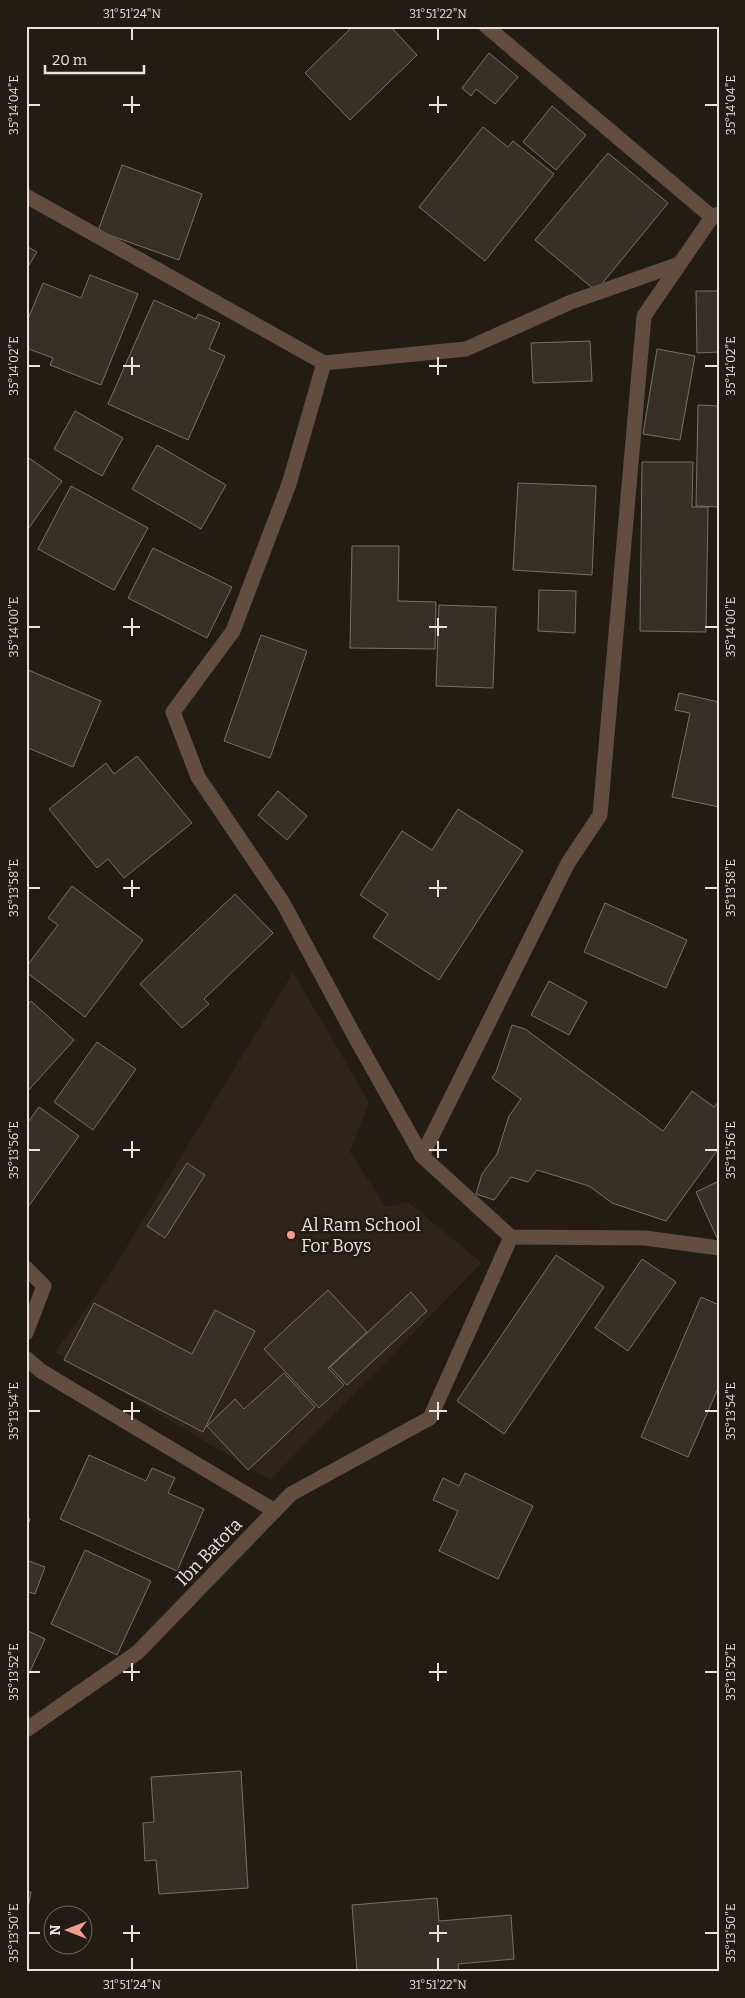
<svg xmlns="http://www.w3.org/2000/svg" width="745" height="1998" viewBox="0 0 745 1998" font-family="Bitter,serif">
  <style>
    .built { fill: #2e2418 }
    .building { fill: #373029; stroke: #797168 }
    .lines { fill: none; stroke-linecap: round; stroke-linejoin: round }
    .street { stroke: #634d3f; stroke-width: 15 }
    .ticks { fill: none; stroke: #e6e2dd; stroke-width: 2 }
    .poi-dot { fill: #f59d90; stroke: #221c15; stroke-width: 2 }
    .labels { text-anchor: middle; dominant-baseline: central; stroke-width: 5; stroke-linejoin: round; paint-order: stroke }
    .poi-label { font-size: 18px; fill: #e6e2dd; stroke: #221c15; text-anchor: start }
    .street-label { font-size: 18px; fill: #e6e2dd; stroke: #221c15 }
    .neatline { fill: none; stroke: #e6e2dd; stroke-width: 2 }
    .ticks-label { font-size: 12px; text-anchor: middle; fill: #e6e2dd }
  </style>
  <rect width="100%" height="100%" fill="#221c15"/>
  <polygon class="built" points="293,972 369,1102 350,1152 386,1207 408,1202 482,1263 270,1480 55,1352 107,1279"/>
  <g class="building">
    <polygon points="353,26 390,26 417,55 350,120 305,73"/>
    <polygon points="489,53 518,77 495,104 476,89 471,96 462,88"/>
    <polygon points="552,106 586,135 556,170 523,142"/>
    <polygon points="483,127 508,147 513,141 554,174 485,261 419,207"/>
    <polygon points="608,153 668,203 596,291 535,240"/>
    <polygon points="122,165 202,194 179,260 98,231"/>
    <polygon points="26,246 37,252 26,270"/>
    <polygon points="90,275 138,294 101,385 50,365 53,358 26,348 26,324 43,283 81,298"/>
    <polygon points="696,291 719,291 719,352 697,353"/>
    <polygon points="154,300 196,319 198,314 220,323 209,349 225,356 188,440 108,404"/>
    <polygon points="590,341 592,381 533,383 531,343"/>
    <polygon points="657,349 695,356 680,440 643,434"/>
    <polygon points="698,405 719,406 719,507 696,506"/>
    <polygon points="75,411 123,438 102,476 54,449"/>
    <polygon points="157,445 226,485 201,529 132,489"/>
    <polygon points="26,456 62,481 26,532"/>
    <polygon points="642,462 693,462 692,507 708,507 706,632 640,631"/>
    <polygon points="518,483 596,486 592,575 513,570"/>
    <polygon points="71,486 148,528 114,590 38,549"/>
    <polygon points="352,546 399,546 398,601 436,602 435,649 350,648"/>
    <polygon points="153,548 232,587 207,638 128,598"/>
    <polygon points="539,590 576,591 575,633 538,631"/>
    <polygon points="439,605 496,607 493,688 436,686"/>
    <polygon points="261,635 307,651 270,758 224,741"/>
    <polygon points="26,669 101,701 73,767 26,747"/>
    <polygon points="679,693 719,702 719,807 672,797 690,713 675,710"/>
    <polygon points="137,756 192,823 124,878 108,859 97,868 49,809 106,763 114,774"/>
    <polygon points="278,791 307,816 287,840 258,815"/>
    <polygon points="458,809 523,851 439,980 373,937 388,914 360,895 402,831 432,850"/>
    <polygon points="72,886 143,940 85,1017 26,972 26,967 58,925 48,918"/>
    <polygon points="235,894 273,933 204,999 209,1004 182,1028 140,984"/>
    <polygon points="605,903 687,940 666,988 584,952"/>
    <polygon points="549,981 587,1002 569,1035 531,1015"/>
    <polygon points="31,1001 74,1040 26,1093 26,1007"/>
    <polygon points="512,1025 525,1029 663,1131 692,1091 714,1107 719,1101 719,1148 666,1221 612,1203 589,1186 537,1170 528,1182 511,1177 494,1200 476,1194 482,1174 497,1154 509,1116 521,1099 492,1078 496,1072"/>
    <polygon points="97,1042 136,1069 93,1130 54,1102"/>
    <polygon points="39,1107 79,1136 28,1207 26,1206 26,1125"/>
    <polygon points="187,1163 205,1175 165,1238 147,1226"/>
    <polygon points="719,1181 719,1239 718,1240 696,1192"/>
    <polygon points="556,1255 604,1287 504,1434 457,1401"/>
    <polygon points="642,1259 676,1282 628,1351 595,1328"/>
    <polygon points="328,1290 367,1332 328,1368 344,1385 319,1408 264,1349"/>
    <polygon points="411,1292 427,1311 347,1385 330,1367"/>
    <polygon points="701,1297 719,1305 719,1386 688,1457 641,1437"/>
    <polygon points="94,1303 192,1354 215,1310 255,1331 203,1432 64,1360"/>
    <polygon points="284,1373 315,1407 248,1470 207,1426 235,1399 244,1409"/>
    <polygon points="89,1455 146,1481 152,1468 175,1478 168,1493 204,1509 177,1571 60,1519"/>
    <polygon points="465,1473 533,1506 498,1579 439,1551 458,1511 433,1500 443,1478 459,1486"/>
    <polygon points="26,1518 30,1519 26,1530"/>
    <polygon points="85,1550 151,1581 117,1655 51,1624"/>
    <polygon points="26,1560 45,1567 35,1594 26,1591"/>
    <polygon points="26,1630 45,1639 26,1680"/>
    <polygon points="241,1771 248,1888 159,1894 156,1860 145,1861 143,1823 154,1822 151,1777"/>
    <polygon points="26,1891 31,1892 26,1920"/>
    <polygon points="437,1898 439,1921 511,1915 514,1959 458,1964 459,1972 357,1972 352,1905"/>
  </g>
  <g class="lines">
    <g class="street">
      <polyline points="486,26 712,217"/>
      <polyline points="26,196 324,363"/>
      <polyline points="719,214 712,217 644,316 600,815 568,863 422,1156 511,1237 645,1238 719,1248"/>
      <polyline points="422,1156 354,1035 283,903 198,777 173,712 233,631 289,484 324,363 466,349 571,302 679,264"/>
      <polyline points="26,1268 44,1286 26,1333"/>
      <polyline points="26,1358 41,1371 275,1511"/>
      <polyline points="26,1730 138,1652 291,1494 430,1418 511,1237"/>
    </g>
  </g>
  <path class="ticks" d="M132,28V40M438,28V40M132,96V113M438,96V113M28,105H40M123,105H140M429,105H447M705,105H718M132,357V375M438,357V375M28,366H40M123,366H140M429,366H447M705,366H718M132,618V636M438,618V636M28,627H40M123,627H140M429,627H447M705,627H718M132,880V897M438,880V897M28,888H40M123,888H140M429,888H447M705,888H718M132,1141V1158M438,1141V1158M28,1150H40M123,1150H140M429,1150H447M705,1150H718M132,1402V1420M438,1402V1420M28,1411H40M123,1411H140M429,1411H447M705,1411H718M132,1663V1681M438,1663V1681M28,1672H40M123,1672H140M429,1672H447M705,1672H718M132,1925V1942M438,1925V1942M28,1933H40M123,1933H140M429,1933H447M705,1933H718M132,1958V1970M438,1958V1970"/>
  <circle class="poi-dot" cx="291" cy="1235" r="5"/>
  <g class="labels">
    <g class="poi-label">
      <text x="301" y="1225">Al Ram School<tspan x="301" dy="21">For Boys</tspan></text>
    </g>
    <g class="street-label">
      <text transform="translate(209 1552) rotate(-46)">Ibn Batota</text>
    </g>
  </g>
  <rect width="745" height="1998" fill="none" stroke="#221c15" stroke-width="55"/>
  <g transform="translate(68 1930) rotate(270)"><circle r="24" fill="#221c15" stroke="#706b65"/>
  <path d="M0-4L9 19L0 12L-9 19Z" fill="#f59d90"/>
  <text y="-8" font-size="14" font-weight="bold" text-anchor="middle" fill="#e6e2dd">N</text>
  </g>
  <path d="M45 65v8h99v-8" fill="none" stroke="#e6e2dd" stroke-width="2.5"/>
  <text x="52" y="65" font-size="15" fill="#e6e2dd" stroke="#221c15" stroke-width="4" paint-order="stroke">20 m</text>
  <rect x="28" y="28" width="690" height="1942" class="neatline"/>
  <g class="ticks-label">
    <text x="132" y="18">31°51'24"N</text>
    <text x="438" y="18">31°51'22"N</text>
    <text transform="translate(731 105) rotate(-90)" y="4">35°14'04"E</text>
    <text transform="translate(14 105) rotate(-90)" y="4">35°14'04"E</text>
    <text transform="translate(731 366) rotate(-90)" y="4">35°14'02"E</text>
    <text transform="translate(14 366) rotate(-90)" y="4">35°14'02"E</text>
    <text transform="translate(731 627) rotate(-90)" y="4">35°14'00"E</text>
    <text transform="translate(14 627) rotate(-90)" y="4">35°14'00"E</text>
    <text transform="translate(731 888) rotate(-90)" y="4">35°13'58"E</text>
    <text transform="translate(14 888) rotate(-90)" y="4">35°13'58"E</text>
    <text transform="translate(731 1150) rotate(-90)" y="4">35°13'56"E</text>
    <text transform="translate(14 1150) rotate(-90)" y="4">35°13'56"E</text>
    <text transform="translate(731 1411) rotate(-90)" y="4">35°13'54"E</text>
    <text transform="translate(14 1411) rotate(-90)" y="4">35°13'54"E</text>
    <text transform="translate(14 1672) rotate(-90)" y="4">35°13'52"E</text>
    <text transform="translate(731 1672) rotate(-90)" y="4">35°13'52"E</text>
    <text transform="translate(14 1933) rotate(-90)" y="4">35°13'50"E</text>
    <text transform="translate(731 1933) rotate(-90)" y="4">35°13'50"E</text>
    <text x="132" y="1989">31°51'24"N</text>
    <text x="438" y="1989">31°51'22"N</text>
  </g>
</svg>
